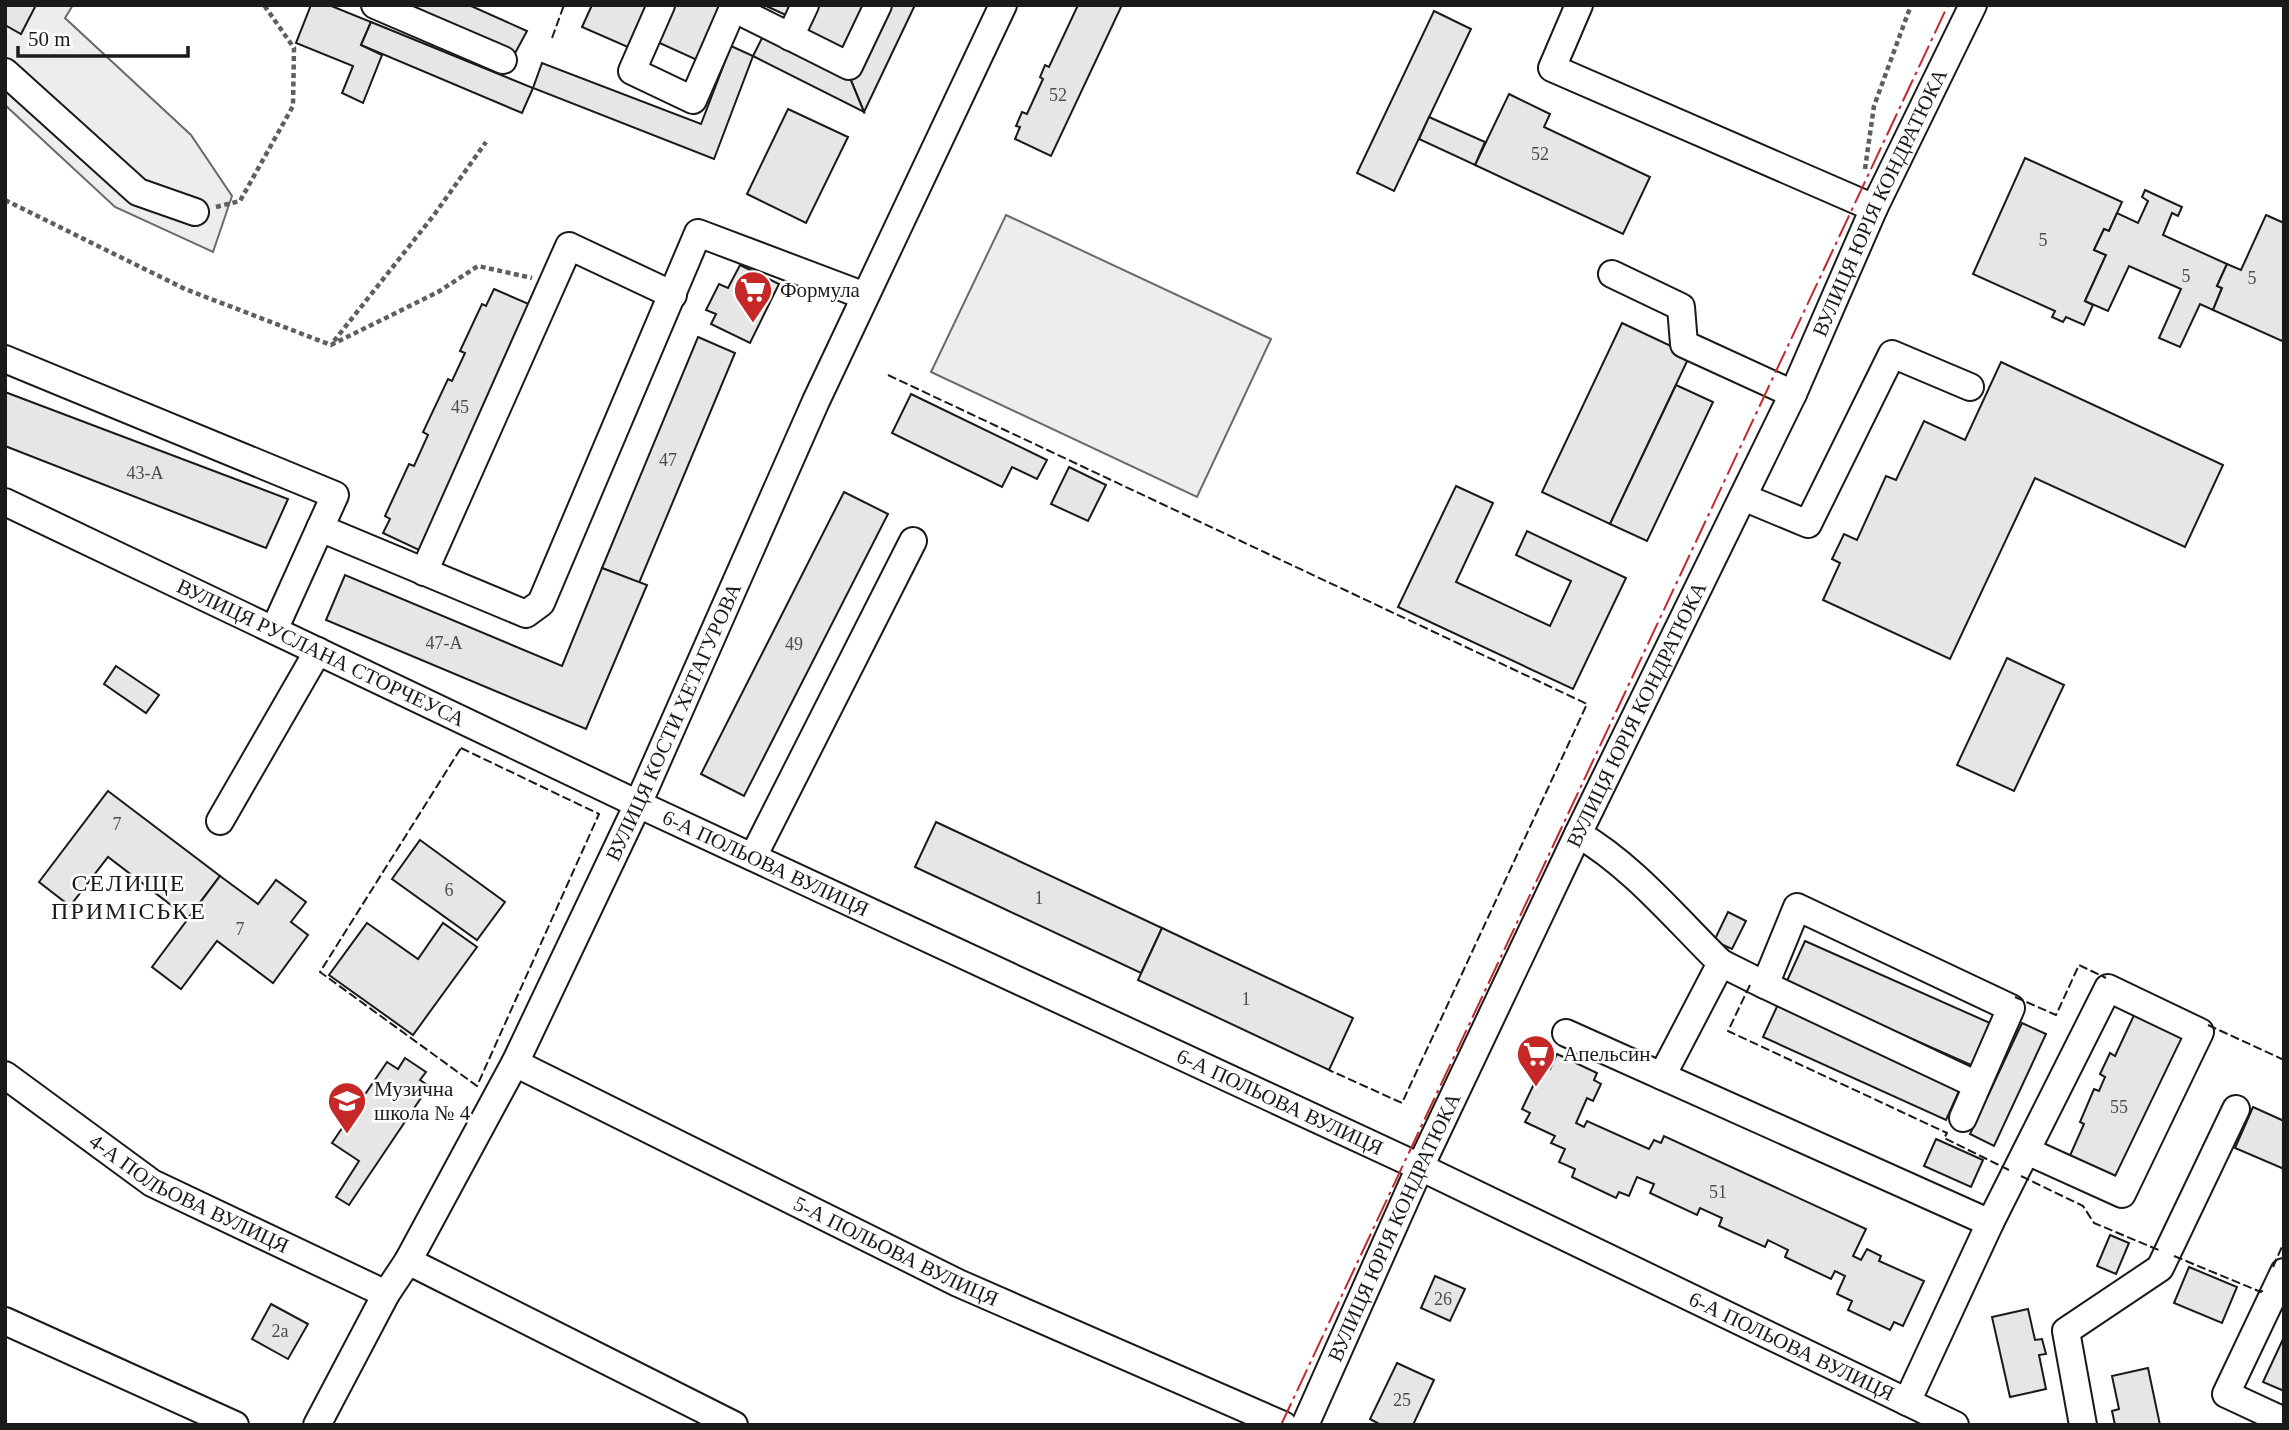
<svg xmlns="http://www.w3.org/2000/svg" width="2289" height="1430" viewBox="0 0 2289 1430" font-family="Georgia,serif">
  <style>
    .built { fill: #ededed; stroke: #6a6a6a; stroke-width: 2 }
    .building { fill: #e6e6e6; stroke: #1a1a1a; stroke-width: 2 }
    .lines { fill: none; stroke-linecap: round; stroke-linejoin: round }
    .minor-casing { stroke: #1a1a1a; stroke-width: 30 }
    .path { stroke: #5f5f5f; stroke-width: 4.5; stroke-dasharray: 5 3.5; stroke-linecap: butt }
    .minor { stroke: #fff; stroke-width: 26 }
    .fence { stroke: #1a1a1a; stroke-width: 2; stroke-dasharray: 9 3.5; stroke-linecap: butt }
    .power { stroke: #c62828; stroke-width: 2; stroke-dasharray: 24 5 3.5 5; stroke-linecap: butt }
    .labels { text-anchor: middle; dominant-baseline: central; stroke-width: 5; stroke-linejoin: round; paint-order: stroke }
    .number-label { font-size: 18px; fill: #4d4d4d }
    .street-label { font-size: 21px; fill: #1a1a1a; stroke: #fff }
    .poi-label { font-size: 21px; fill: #1a1a1a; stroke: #fff; text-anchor: start }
    .quarter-label { font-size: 24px; letter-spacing: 2px; fill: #1a1a1a; stroke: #fff }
  </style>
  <rect width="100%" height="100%" fill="#fff"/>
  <g class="built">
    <polygon points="5,5 73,5 65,18 191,135 232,196 213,252 115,207 5,105"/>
    <polygon points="1006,215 1271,339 1197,497 931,372"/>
  </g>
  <g class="building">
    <polygon points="5,5 36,5 21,34 5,25"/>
    <polygon points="311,5 329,5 371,22 361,45 382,55 363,103 342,93 353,66 296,43"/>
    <polygon points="398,5 469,5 527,31 513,57"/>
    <polygon points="592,5 648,5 630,48 582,27"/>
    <polygon points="669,5 722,5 697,60 653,40"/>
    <polygon points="764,5 795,5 790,17"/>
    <polygon points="813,5 868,5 846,50 802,28"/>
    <polygon points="887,5 915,5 864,112 850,78"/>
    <polygon points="1078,5 1122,5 1051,156 1015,139 1020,127 1016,126 1022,112 1027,114 1043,79 1040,77 1045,65 1049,67"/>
    <polygon points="1434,11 1471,29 1394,191 1357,173"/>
    <polygon points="371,22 533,88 522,113 361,45"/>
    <polygon points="764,34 850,78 864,112 753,56"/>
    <polygon points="731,46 753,56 714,159 533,88 542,63 701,124"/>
    <polygon points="1509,94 1550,114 1544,127 1650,177 1623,234 1475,165"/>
    <polygon points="788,109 848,137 806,223 747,194"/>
    <polygon points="1429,117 1485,142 1475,165 1419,139"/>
    <polygon points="2025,158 2122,202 2109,231 2104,229 2094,250 2106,255 2085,301 2093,305 2084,325 2066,317 2063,322 2052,317 2055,311 1973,274"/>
    <polygon points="2145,190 2182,207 2178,216 2172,213 2163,235 2227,264 2217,286 2222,288 2213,310 2200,304 2180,347 2159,338 2181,289 2129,266 2108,311 2085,301 2106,255 2094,250 2104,229 2109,231 2117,213 2138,223 2148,201 2142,197"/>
    <polygon points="2266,215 2284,223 2284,337 2282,341 2213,310 2222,288 2217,286 2227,264 2241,270"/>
    <polygon points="740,265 779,284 750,343 711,324 716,314 706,310 719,284 728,288"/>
    <polygon points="494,289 531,305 419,550 383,533 390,519 385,516 409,464 414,466 428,435 423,432 448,379 452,381 465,353 460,351 482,304 486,306"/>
    <polygon points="1622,323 1690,355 1610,524 1542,492"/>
    <polygon points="698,337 735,353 639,583 602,568"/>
    <polygon points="2001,362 2223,465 2185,547 2035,478 1950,659 1823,600 1840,563 1832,559 1844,534 1857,540 1886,476 1896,480 1924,421 1965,440"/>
    <polygon points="1676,385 1713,402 1647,541 1610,524"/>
    <polygon points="5,392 288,499 266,548 5,446"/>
    <polygon points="911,394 1047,460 1037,479 1012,467 1002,487 892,433"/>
    <polygon points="1069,467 1106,485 1088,521 1051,504"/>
    <polygon points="1456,486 1493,503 1456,582 1550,626 1571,581 1516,555 1527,531 1626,578 1573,689 1398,607"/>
    <polygon points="844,492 888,514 744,796 701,774"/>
    <polygon points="602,568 647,585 586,729 326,620 345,575 562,666"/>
    <polygon points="2007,658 2064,685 2014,791 1957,765"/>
    <polygon points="116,666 159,695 146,713 104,684"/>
    <polygon points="108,791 220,876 188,918 108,857 70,906 39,882"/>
    <polygon points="936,822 1162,928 1141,973 915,867"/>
    <polygon points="420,840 505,902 477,940 392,879"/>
    <polygon points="220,876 258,904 276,880 306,902 291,922 308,935 273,983 217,941 181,989 152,967"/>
    <polygon points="1728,912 1746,921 1732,949 1714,941"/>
    <polygon points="367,923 418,959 443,923 477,947 413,1035 329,975"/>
    <polygon points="1162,928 1353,1018 1329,1070 1138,980"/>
    <polygon points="1805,941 1999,1027 1980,1069 1786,983"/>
    <polygon points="1780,1000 1963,1082 1946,1120 1763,1037"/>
    <polygon points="2135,1013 2184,1035 2117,1182 2068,1160 2084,1124 2080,1122 2094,1089 2099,1091 2105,1077 2100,1074 2110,1053 2115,1056"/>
    <polygon points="2022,1023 2046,1034 1994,1146 1970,1134"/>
    <polygon points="1557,1054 1597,1073 1594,1080 1601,1084 1593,1101 1587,1098 1576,1123 1584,1127 1587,1121 1649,1149 1654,1140 1661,1143 1664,1136 1866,1229 1853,1256 1861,1260 1867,1249 1881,1256 1879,1261 1924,1281 1903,1326 1894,1322 1890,1330 1848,1310 1852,1301 1837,1294 1845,1276 1835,1271 1831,1279 1785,1257 1788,1250 1768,1240 1765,1247 1719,1226 1722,1218 1700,1208 1697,1215 1650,1193 1654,1184 1637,1177 1629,1196 1619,1192 1616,1198 1572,1177 1575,1169 1559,1162 1565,1149 1551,1143 1555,1136 1525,1122 1530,1113 1522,1109 1543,1065 1550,1069"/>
    <polygon points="405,1058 426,1072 420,1080 429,1086 349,1205 336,1197 359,1161 332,1143 387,1062 398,1069"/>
    <polygon points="2253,1107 2284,1121 2284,1169 2235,1148"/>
    <polygon points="1936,1139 1983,1160 1971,1187 1924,1166"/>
    <polygon points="2110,1235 2129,1243 2116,1274 2097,1266"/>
    <polygon points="2189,1267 2237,1287 2222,1323 2174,1303"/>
    <polygon points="1435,1276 1465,1289 1450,1321 1421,1308"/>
    <polygon points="271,1304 308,1324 288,1359 252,1339"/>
    <polygon points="2028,1309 2035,1340 2042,1339 2046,1354 2039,1355 2046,1389 2010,1397 1992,1317"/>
    <polygon points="2284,1337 2284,1391 2263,1382"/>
    <polygon points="1397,1363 1434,1380 1413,1425 1381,1425 1370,1419"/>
    <polygon points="2148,1368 2160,1425 2115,1425 2112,1411 2119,1409 2112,1376"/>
  </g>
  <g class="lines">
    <g class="minor-casing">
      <g id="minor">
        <polyline points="375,5 503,60"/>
        <polyline points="661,5 632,71 693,100 733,8"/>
        <polyline points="734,5 733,8 849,66 878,5"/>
        <polyline points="1579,5 1552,68 1874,208"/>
        <polyline points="790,37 805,5"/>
        <polyline points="5,72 138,192 195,212"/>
        <polyline points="1612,274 1681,307 1684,344 1793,394"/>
        <polyline points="5,359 335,495 274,630"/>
        <polyline points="1743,497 1808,524 1892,354 1970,387"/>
        <path id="s1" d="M5,502L638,804L1420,1167L1955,1425"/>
        <polyline points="320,528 526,614 541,603 698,233 865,296"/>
        <polyline points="424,572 569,246 673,295"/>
        <polyline points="220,821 318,651"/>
        <path d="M1578,834C1633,866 1676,919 1721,963L1662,1076"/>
        <polyline points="753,857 913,541"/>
        <polyline points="1721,963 1765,985 1797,907 2011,1008 1963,1118"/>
        <polyline points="1765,985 1977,1085"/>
        <polyline points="1566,1033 1990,1223 1907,1402"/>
        <path id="s2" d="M515,1063L958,1283L1283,1425"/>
        <path id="s3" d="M5,1075L152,1183L386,1294"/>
        <polyline points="1990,1223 2108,988 2200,1032 2122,1194 2027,1151"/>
        <polyline points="408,1261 734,1425"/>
        <polyline points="2284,1272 2226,1394 2284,1421"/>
        <polyline points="5,1321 235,1425"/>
        <path id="s4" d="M317,1425L386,1294L408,1261L515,1063L638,804L816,401L1003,5"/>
        <path id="s5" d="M1305,1425L1420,1167L1578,834L1793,394L1874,208L1973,5"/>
        <polyline points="2083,1425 2066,1331 2160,1268 2236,1109"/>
      </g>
    </g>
    <g class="path">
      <polyline points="1865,169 1874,106 1911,5"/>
      <polyline points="5,200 185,289 331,345 438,292 478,266 532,278"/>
      <polyline points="216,207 240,201 293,106 294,48 264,5"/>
      <polyline points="334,341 434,215 486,142"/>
    </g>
    <use href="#minor" class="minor"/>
    <g class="fence">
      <polyline points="552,38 564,5"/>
      <polyline points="888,375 1587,704 1402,1103 1329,1070"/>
      <polygon points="461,748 599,814 477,1086 320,972"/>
      <polyline points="1750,985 1728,1031 1947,1133 1944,1138 2009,1170"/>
      <polyline points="2015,997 2056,1015 2079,965 2106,978"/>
      <polyline points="2208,1025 2284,1060"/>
      <polyline points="2021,1176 2083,1206 2094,1223 2161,1251"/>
      <polyline points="2174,1256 2261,1292 2263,1290"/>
      <polyline points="2273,1267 2284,1242"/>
    </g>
    <polyline class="power" points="1281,1425 1948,5"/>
  </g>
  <defs>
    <g id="supermarket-pin" transform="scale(2.0125)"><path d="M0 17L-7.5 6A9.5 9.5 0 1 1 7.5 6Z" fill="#c62828" stroke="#fff"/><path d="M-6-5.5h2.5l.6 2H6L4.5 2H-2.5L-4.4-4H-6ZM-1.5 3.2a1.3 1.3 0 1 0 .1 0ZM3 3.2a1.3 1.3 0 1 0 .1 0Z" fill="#fff"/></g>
    <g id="school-pin" transform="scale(2.0125)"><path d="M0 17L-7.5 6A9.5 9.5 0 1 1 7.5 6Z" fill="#c62828" stroke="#fff"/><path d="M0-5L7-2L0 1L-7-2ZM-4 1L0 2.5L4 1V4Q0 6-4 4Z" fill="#fff"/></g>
  </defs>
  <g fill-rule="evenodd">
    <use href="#supermarket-pin" x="753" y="290"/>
    <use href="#supermarket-pin" x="1536" y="1054"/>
    <use href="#school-pin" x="347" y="1101"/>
  </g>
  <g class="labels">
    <g class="number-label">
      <text x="1058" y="95">52</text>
      <text x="1540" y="154">52</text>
      <text x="2043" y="240">5</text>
      <text x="2186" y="276">5</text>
      <text x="2252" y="278">5</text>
      <text x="460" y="407">45</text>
      <text x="668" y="460">47</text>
      <text x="145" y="473">43-А</text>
      <text x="444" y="643">47-А</text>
      <text x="794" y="644">49</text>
      <text x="117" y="824">7</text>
      <text x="449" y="890">6</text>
      <text x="1039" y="898">1</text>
      <text x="240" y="929">7</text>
      <text x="1246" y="999">1</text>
      <text x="2119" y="1107">55</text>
      <text x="1718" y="1192">51</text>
      <text x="1443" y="1299">26</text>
      <text x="280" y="1331">2а</text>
      <text x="1402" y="1400">25</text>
    </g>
    <g class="street-label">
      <text stroke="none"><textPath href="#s5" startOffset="1351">ВУЛИЦЯ ЮРІЯ КОНДРАТЮКА</textPath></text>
      <text stroke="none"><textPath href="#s1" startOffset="350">ВУЛИЦЯ РУСЛАНА СТОРЧЕУСА</textPath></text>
      <text stroke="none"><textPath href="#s5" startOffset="784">ВУЛИЦЯ ЮРІЯ КОНДРАТЮКА</textPath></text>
      <text stroke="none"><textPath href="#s4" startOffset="789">ВУЛИЦЯ КОСТИ ХЕТАГУРОВА</textPath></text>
      <text stroke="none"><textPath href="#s1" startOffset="842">6-А ПОЛЬОВА ВУЛИЦЯ</textPath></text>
      <text stroke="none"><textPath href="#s1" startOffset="1409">6-А ПОЛЬОВА ВУЛИЦЯ</textPath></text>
      <text stroke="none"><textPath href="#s3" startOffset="220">4-А ПОЛЬОВА ВУЛИЦЯ</textPath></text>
      <text stroke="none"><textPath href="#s5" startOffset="217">ВУЛИЦЯ ЮРІЯ КОНДРАТЮКА</textPath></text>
      <text stroke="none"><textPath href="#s2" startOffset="425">5-А ПОЛЬОВА ВУЛИЦЯ</textPath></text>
      <text stroke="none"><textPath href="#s1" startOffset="1976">6-А ПОЛЬОВА ВУЛИЦЯ</textPath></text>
    </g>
    <g class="poi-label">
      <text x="780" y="290">Формула</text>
      <text x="1563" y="1054">Апельсин</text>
      <text x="374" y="1089">Музична<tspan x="374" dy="24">школа № 4</tspan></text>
    </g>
    <g class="quarter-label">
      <text x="129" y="883">СЕЛИЩЕ<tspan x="129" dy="28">ПРИМІСЬКЕ</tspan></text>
    </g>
  </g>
  <rect width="2289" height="1430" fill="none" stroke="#1a1a1a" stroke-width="14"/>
  <path d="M18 46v10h170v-10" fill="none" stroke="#1a1a1a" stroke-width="3.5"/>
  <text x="28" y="46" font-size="21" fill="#1a1a1a" stroke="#ffffff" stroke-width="5" paint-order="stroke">50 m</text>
</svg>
